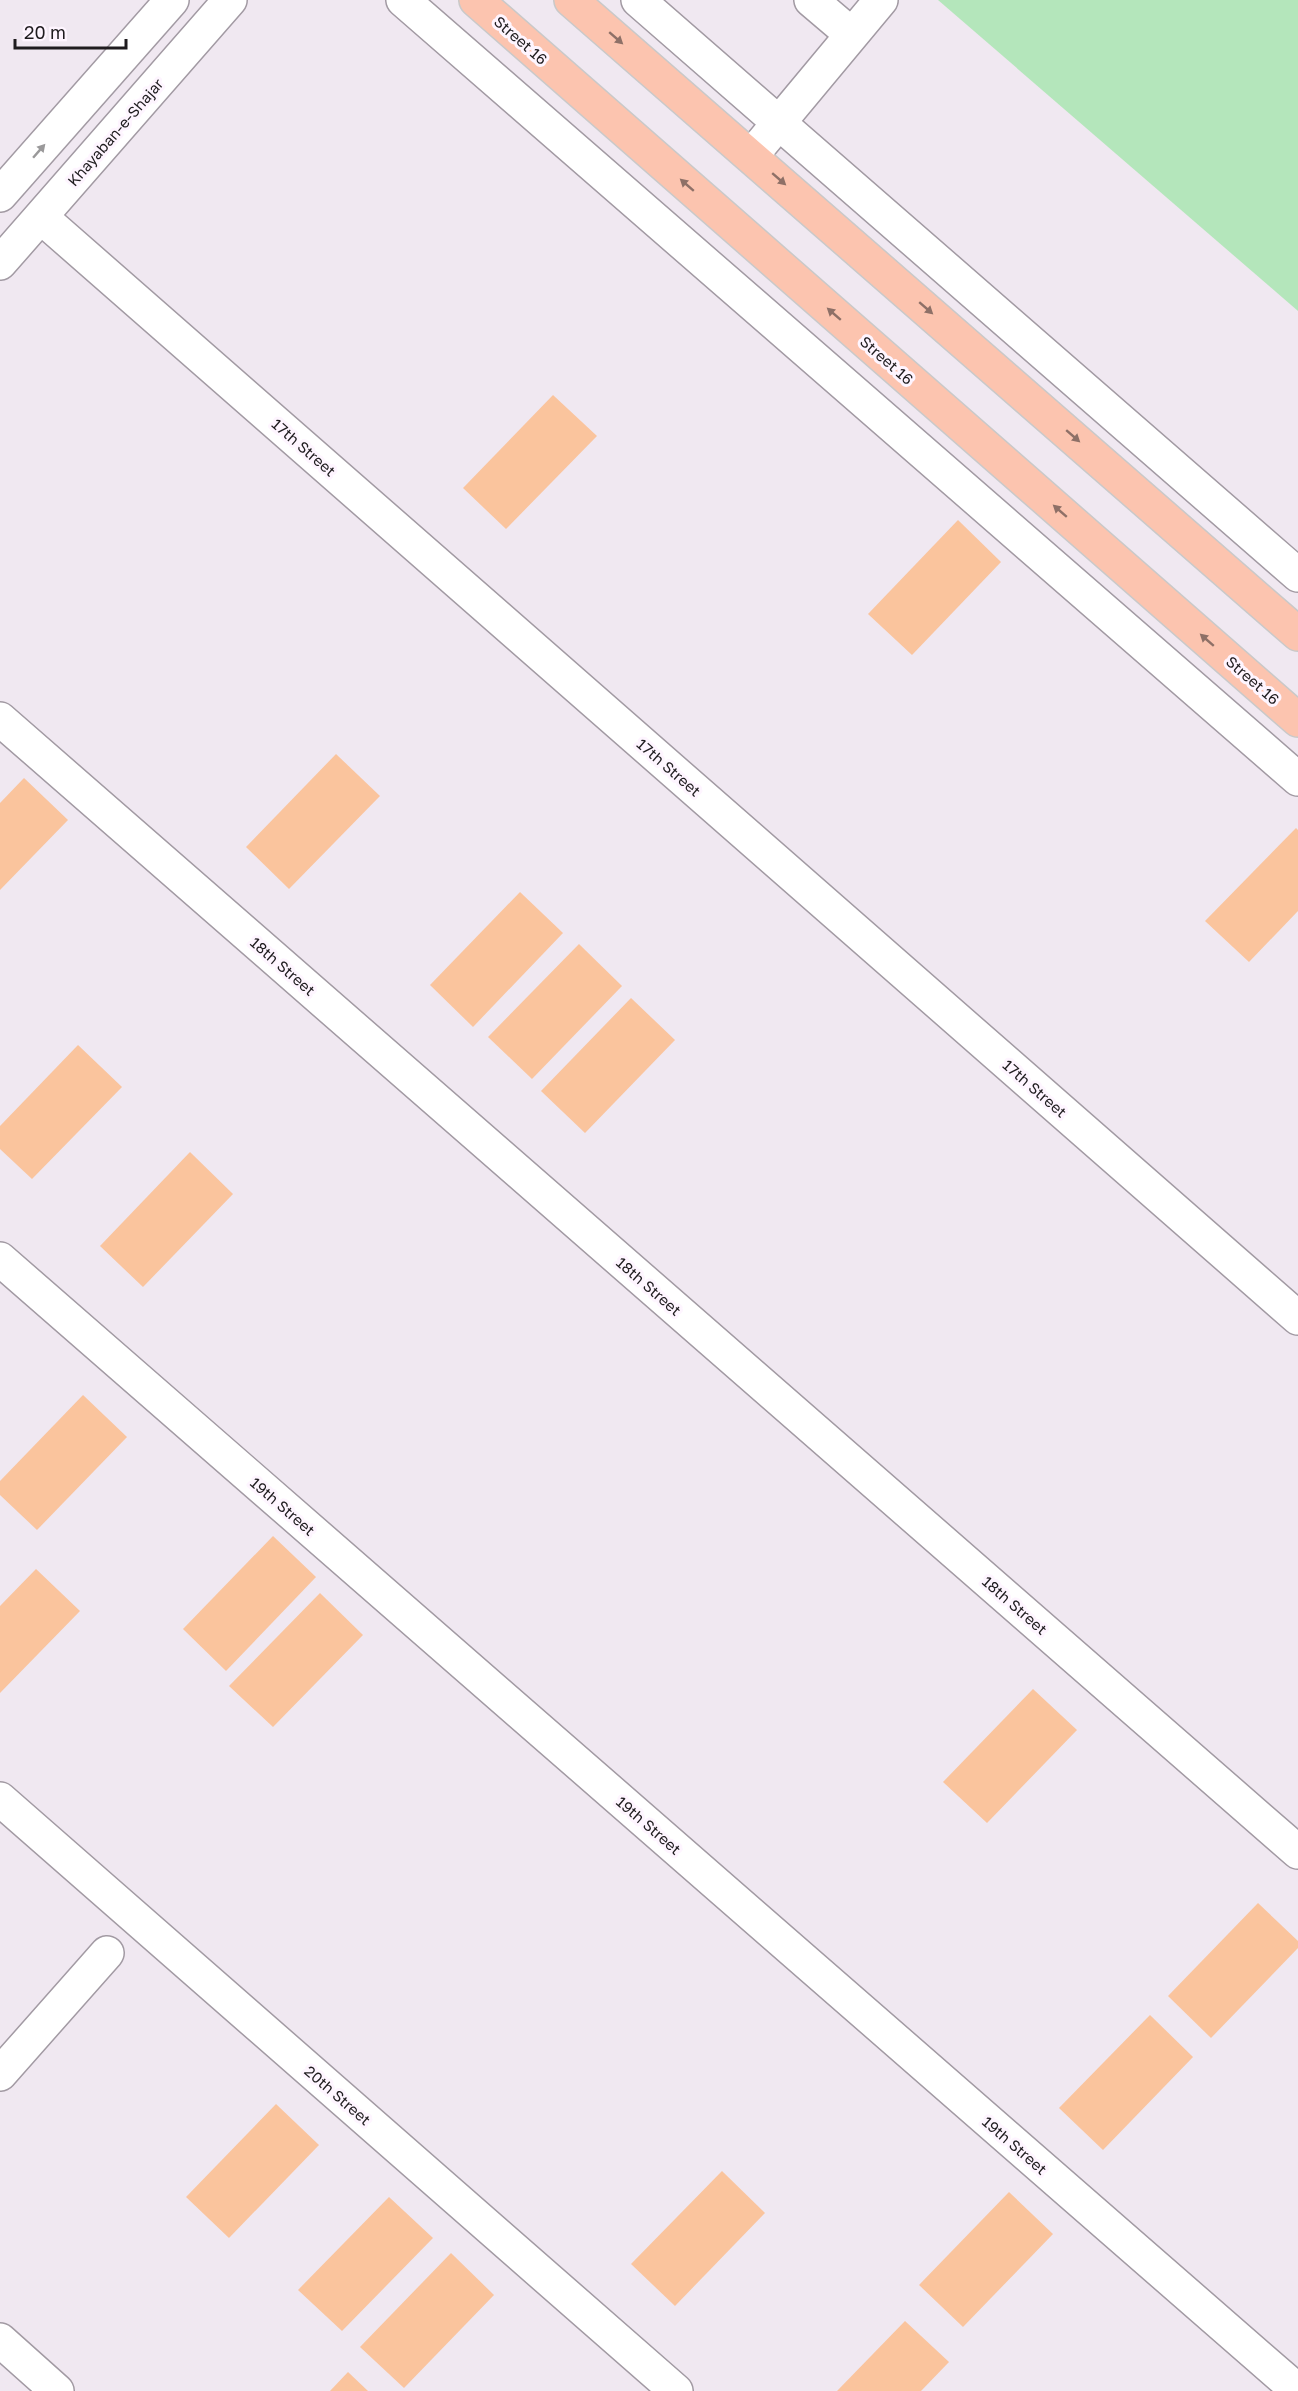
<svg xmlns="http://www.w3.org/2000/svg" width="1298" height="2391" viewBox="0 0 1298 2391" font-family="'Golos Text',sans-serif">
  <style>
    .green { fill: #b4e6bb }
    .building { fill: #fac49d }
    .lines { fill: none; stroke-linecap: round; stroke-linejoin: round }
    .minor-casing { stroke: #a29aa3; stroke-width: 36 }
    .major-casing { stroke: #c9c9c9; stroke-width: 36 }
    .minor { stroke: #fff; stroke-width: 33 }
    .major { stroke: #fcc4af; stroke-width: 33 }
    .oneway { fill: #8e7067 }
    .oneway2 { fill: #9a999a }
    .labels { text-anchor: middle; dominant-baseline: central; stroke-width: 6; stroke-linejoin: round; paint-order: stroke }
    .street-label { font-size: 15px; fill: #1f1c1f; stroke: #fef5ff }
  </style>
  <rect width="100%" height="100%" fill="#f0e8f1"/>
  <polygon class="green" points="938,0 1298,0 1298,311"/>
  <g class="building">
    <polygon points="553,395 597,436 506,529 463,488"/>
    <polygon points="958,520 1001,562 912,655 868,614"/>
    <polygon points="336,754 380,796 289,889 246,847"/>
    <polygon points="24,778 68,820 0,890 0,803"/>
    <polygon points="1296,828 1298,830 1298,911 1249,962 1205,921"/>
    <polygon points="520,892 563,933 473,1027 430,985"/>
    <polygon points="579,944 622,986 532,1079 488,1037"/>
    <polygon points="631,998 675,1040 585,1133 541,1091"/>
    <polygon points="78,1045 122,1087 32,1179 0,1149 0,1126"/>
    <polygon points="190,1152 233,1194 143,1287 100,1246"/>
    <polygon points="83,1395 127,1437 37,1530 0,1495 0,1481"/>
    <polygon points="273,1536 316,1577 226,1671 183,1629"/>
    <polygon points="36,1569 80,1611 0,1693 0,1606"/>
    <polygon points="320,1593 363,1635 273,1727 229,1686"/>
    <polygon points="1033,1689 1077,1730 987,1823 943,1782"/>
    <polygon points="1258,1903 1298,1941 1298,1948 1211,2038 1168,1996"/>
    <polygon points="1150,2015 1193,2057 1103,2150 1059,2108"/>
    <polygon points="276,2104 319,2145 229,2238 186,2197"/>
    <polygon points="722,2171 765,2213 675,2306 631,2264"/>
    <polygon points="1009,2192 1053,2234 963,2327 919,2285"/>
    <polygon points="389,2197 433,2238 342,2331 298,2290"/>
    <polygon points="451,2253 494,2295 404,2388 360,2347"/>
    <polygon points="905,2321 949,2362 921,2391 837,2391"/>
    <polygon points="348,2372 368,2391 330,2391"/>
  </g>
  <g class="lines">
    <g class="minor-casing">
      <g id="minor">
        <polyline points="403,0 1298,779"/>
        <polyline points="638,0 1298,575"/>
        <polyline points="811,0 851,34"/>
        <polyline points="752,155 881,0"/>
        <polyline points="0,195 172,0"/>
        <polyline points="41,217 1298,1318"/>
        <polyline points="0,263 230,0"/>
        <polyline points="0,719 1298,1852"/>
        <polyline points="0,1259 1298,2391"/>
        <polyline points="0,1799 676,2391"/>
        <polyline points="0,2074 107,1953"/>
        <polyline points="0,2340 57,2391"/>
      </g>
    </g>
    <g class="major-casing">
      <g id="major">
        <polyline points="476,0 1298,720"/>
        <polyline points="571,0 1298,634"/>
      </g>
    </g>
    <use href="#minor" class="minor"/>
    <use href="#major" class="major"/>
  </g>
  <defs><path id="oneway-solid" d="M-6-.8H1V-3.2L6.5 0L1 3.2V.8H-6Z" transform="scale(1.5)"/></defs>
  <g class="oneway">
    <use href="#oneway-solid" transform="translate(616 38) rotate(41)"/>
    <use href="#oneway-solid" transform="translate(779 179) rotate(41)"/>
    <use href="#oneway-solid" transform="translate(687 185) rotate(-139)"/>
    <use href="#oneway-solid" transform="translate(926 308) rotate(41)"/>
    <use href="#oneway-solid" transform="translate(834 314) rotate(-139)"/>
    <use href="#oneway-solid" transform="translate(1073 436) rotate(41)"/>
    <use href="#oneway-solid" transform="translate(1060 511) rotate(-139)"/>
    <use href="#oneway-solid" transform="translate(1207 640) rotate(-139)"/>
  </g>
  <use class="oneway2" href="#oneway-solid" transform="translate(39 151) rotate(-49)"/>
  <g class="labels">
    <g class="street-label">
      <text transform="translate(521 40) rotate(41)">Street 16</text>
      <text transform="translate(115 132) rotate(-49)">Khayaban-e-Shajar</text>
      <text transform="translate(887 360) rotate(41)">Street 16</text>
      <text transform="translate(304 447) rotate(41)">17th Street</text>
      <text transform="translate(1253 680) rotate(41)">Street 16</text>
      <text transform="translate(669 767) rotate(41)">17th Street</text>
      <text transform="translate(283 966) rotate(41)">18th Street</text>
      <text transform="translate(1035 1088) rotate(41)">17th Street</text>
      <text transform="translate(649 1286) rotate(41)">18th Street</text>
      <text transform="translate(283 1506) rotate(41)">19th Street</text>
      <text transform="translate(1015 1605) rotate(41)">18th Street</text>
      <text transform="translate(649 1825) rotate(41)">19th Street</text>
      <text transform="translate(338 2095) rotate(41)">20th Street</text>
      <text transform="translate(1015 2145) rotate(41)">19th Street</text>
    </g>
  </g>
  <path d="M15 39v9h111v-9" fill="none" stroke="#1f1c1f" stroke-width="3"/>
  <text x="24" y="39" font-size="18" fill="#1f1c1f" stroke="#fef5ff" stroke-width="4.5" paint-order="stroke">20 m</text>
</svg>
